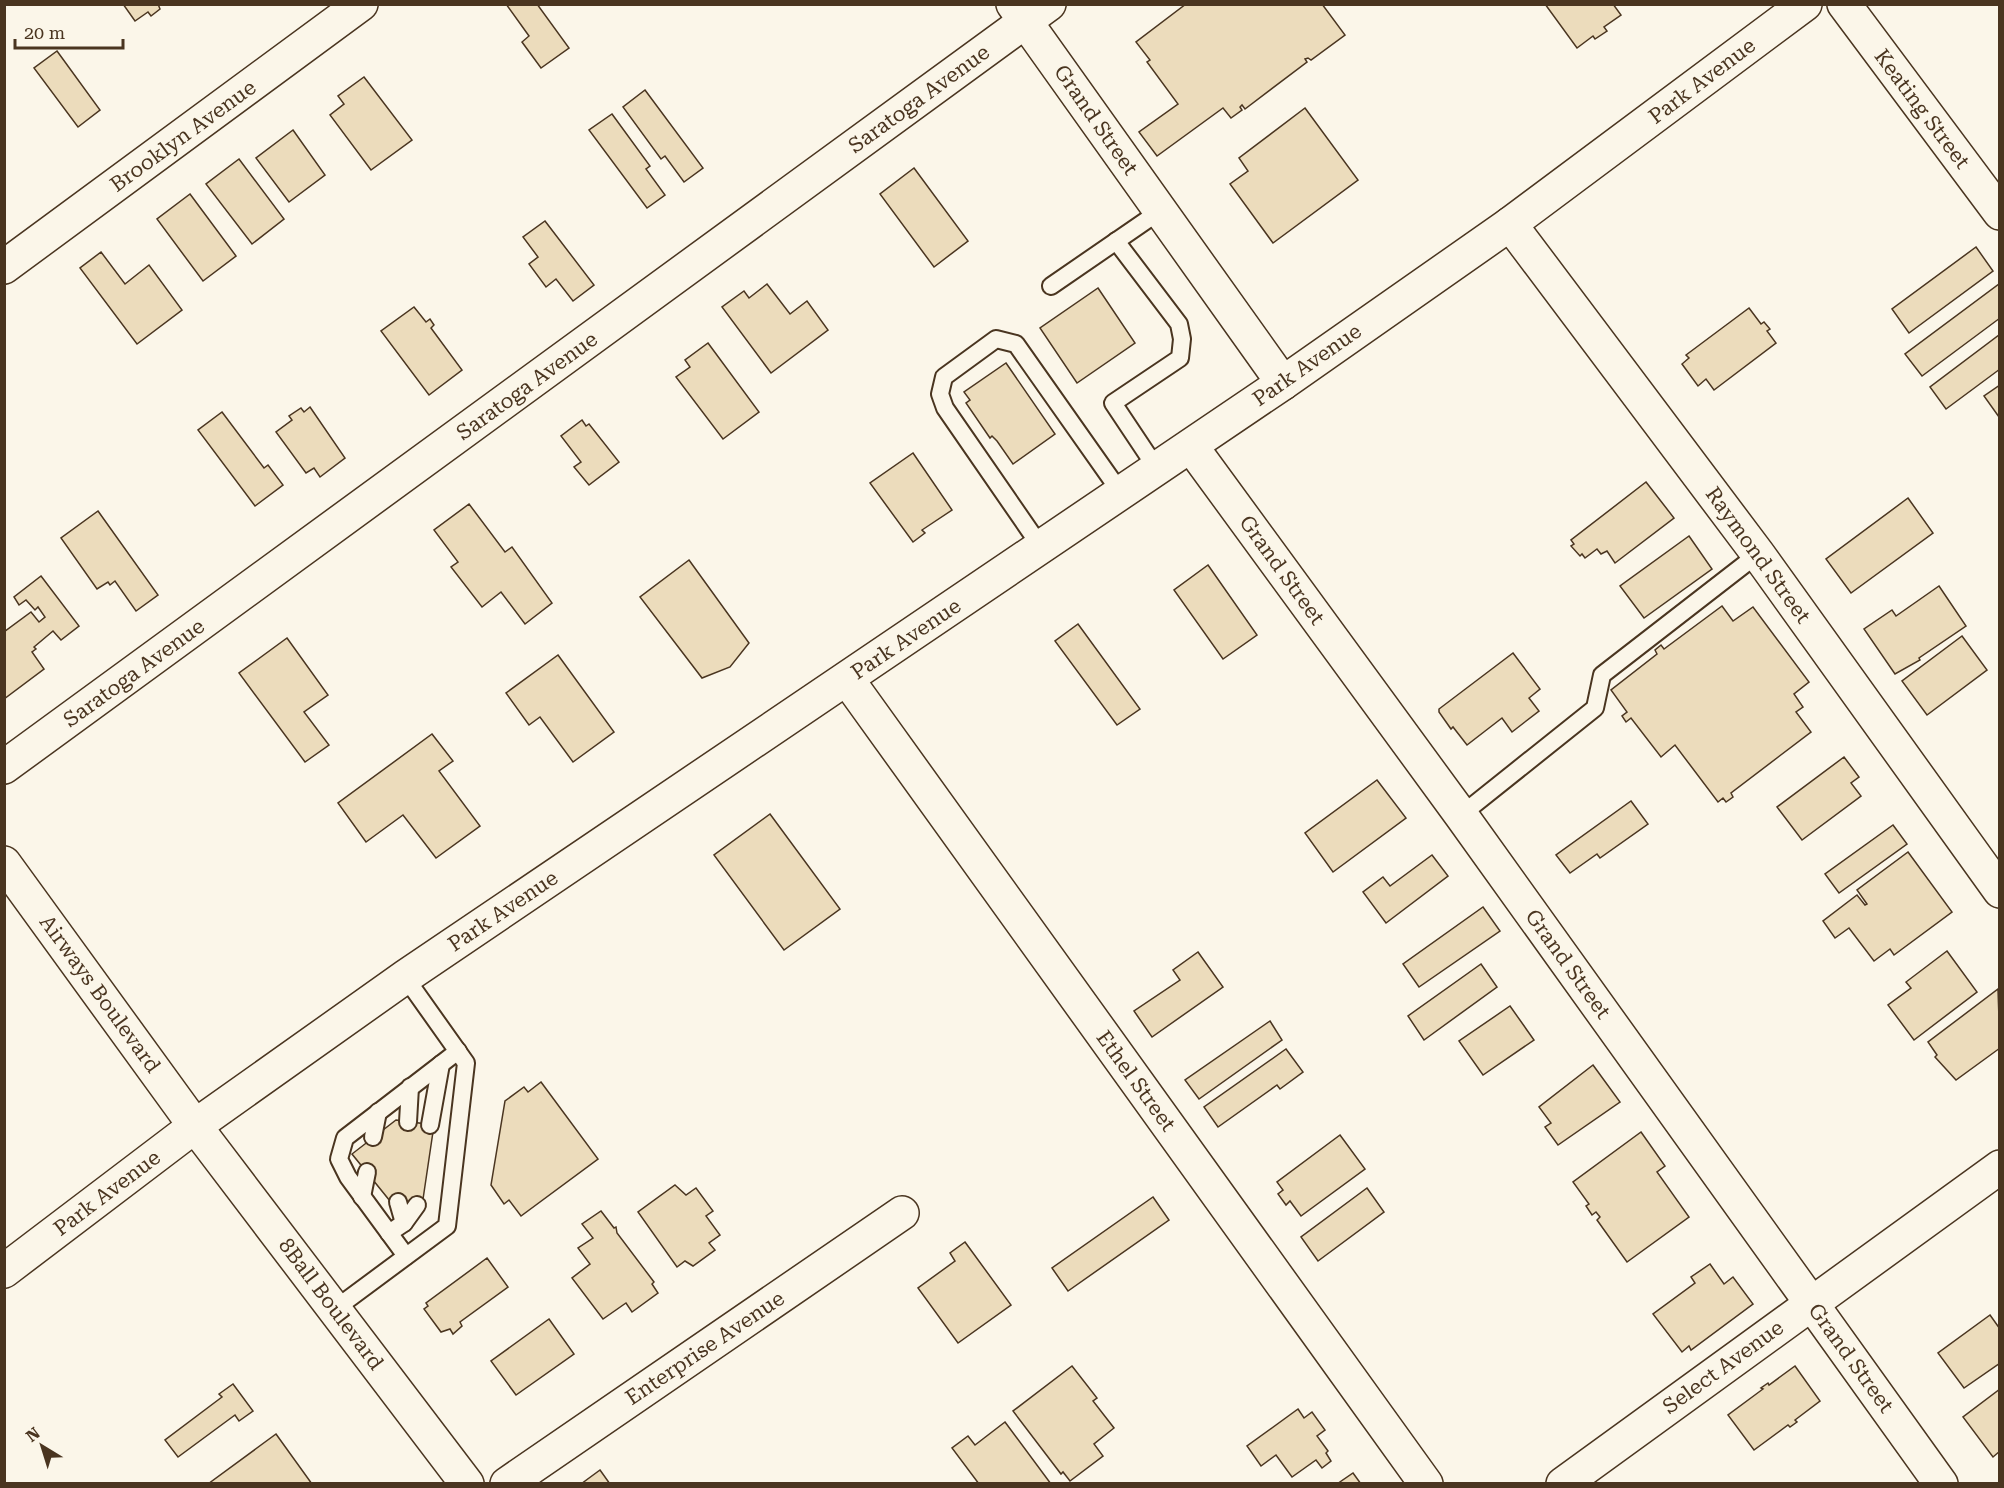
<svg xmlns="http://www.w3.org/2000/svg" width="2004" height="1488" viewBox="0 0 2004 1488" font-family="'Roboto Serif',serif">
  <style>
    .building { fill: #ecdcbc; stroke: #4a3520; stroke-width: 1.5 }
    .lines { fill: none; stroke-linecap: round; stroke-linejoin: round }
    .service-casing { stroke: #4a3520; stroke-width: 20 }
    .minor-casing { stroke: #4a3520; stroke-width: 36 }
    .secondary-casing { stroke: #4a3520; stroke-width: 36 }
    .primary-casing { stroke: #4a3520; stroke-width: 36 }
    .service { stroke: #fbf6e9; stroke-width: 16 }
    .minor { stroke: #fbf6e9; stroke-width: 33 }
    .secondary { stroke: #fbf6e9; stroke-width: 33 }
    .primary { stroke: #fbf6e9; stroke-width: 33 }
    .labels { text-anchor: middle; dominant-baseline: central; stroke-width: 4.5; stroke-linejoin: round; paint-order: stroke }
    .street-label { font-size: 21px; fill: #4a3520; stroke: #fbf6e9 }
  </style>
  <rect width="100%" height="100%" fill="#fbf6e9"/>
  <g class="building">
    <polygon points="123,4 158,4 160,9 151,16 148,12 135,21"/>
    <polygon points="506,4 537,4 569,48 541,68 522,42 529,36"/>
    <polygon points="1186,4 1322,4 1345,35 1311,60 1308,58 1305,59 1307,62 1245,109 1242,105 1240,107 1242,110 1231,118 1223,108 1157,156 1139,132 1178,104 1147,62 1150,60 1136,42"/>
    <polygon points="1545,4 1613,4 1621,15 1604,27 1607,31 1595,39 1593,36 1577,48"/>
    <polygon points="57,51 100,110 78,127 34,68"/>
    <polygon points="364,77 412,140 371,170 330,115 344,104 338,96"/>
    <polygon points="645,90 703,168 684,182 665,156 661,159 623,107"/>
    <polygon points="1305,108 1358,180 1273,243 1230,184 1248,171 1239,158"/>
    <polygon points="612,114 650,166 646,169 665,195 647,208 589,130"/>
    <polygon points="293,130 325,175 289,202 256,158"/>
    <polygon points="239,159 284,219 252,244 206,184"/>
    <polygon points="914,168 968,241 934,267 880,194"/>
    <polygon points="190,194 236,256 203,281 157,219"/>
    <polygon points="545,221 594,285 573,301 556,279 546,287 529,264 538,257 523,237"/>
    <polygon points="1976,247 1993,271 1909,333 1892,309"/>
    <polygon points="101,252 125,284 149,265 182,310 137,344 80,268"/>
    <polygon points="767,284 790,314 807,301 828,330 771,373 722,307 744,291 749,298"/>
    <polygon points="1999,284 2000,318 1922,376 1905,354"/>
    <polygon points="1098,288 1135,343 1077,383 1040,328"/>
    <polygon points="414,307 426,322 430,319 434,325 431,328 462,370 429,395 381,331"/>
    <polygon points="1749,308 1761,324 1764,322 1770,329 1767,331 1776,343 1714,390 1706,379 1698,386 1682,364 1689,358 1686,355"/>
    <polygon points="1999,335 2000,369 1946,409 1930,387"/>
    <polygon points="708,343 759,412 723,439 676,377 690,367 685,360"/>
    <polygon points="1006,363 1055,434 1013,464 997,441 992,436 990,438 966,403 970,400 964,392"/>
    <polygon points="2000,385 2000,417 1999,417 1984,396"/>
    <polygon points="310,407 345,458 320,477 314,468 306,473 276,432 292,420 289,416 301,408 304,412"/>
    <polygon points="222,412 264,468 268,465 283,485 255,506 198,430"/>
    <polygon points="582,420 586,426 589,424 619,462 589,485 574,467 581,462 561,436"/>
    <polygon points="913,453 952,510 922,530 925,533 913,542 870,483"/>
    <polygon points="1646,482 1674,518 1615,563 1607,551 1601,554 1597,549 1585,558 1582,554 1580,556 1571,546 1574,544 1571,540"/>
    <polygon points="1908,498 1933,533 1851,593 1826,559"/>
    <polygon points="469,504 505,552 512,547 552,603 525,624 501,592 482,607 451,567 458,562 434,530"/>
    <polygon points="98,511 158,595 136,611 115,581 110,585 108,582 97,589 61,538"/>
    <polygon points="1689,536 1712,569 1644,618 1620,586"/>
    <polygon points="689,560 749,643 730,667 702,678 640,597"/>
    <polygon points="1208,565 1257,635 1223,659 1174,590"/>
    <polygon points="41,576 79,626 61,640 53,631 34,647 36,649 32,652 44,669 4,699 4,632 31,612 39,622 45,617 38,607 35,610 26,600 19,605 14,597"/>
    <polygon points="1939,586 1966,626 1919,658 1920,660 1895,674 1864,629 1892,610 1896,616"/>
    <polygon points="1722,606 1733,621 1753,607 1809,682 1794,694 1803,707 1796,712 1811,732 1731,793 1733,797 1726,802 1723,798 1718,802 1675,745 1661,757 1631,718 1626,722 1622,716 1627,712 1611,690 1657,654 1655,650 1661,645 1664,649"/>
    <polygon points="1078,624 1140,709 1117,725 1055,641"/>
    <polygon points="1962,636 1987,670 1927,715 1902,681"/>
    <polygon points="287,638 328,695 304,712 329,745 305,762 239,673"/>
    <polygon points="1513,653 1540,689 1529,698 1539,711 1512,732 1502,718 1467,745 1453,727 1451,729 1439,712 1439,709"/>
    <polygon points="558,655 614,732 573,762 540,717 529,725 506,693"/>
    <polygon points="432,734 453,761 439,771 480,826 436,858 403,815 366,842 338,803"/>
    <polygon points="1844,757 1859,777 1851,783 1861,796 1802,840 1777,807"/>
    <polygon points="1377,780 1406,818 1333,872 1305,833"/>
    <polygon points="1631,801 1648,824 1600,858 1597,854 1570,873 1556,855"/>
    <polygon points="770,814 840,909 784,950 714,855"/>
    <polygon points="1893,825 1907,844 1839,893 1825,874"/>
    <polygon points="1908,852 1952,912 1894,955 1890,949 1874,961 1849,928 1835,938 1823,921 1857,895 1865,905 1867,904 1857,890"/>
    <polygon points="1432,855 1448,876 1386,923 1363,892 1383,877 1390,886"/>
    <polygon points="1483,907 1500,931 1419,987 1403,964"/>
    <polygon points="1947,951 1977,992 1914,1040 1888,1005 1911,988 1906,982"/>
    <polygon points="1198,952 1223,987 1152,1037 1134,1011 1180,980 1173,970"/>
    <polygon points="1481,964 1497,987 1424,1040 1408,1016"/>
    <polygon points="1998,989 2000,1048 1956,1080 1935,1057 1937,1055 1928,1042"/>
    <polygon points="1510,1006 1534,1040 1483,1075 1459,1041"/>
    <polygon points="1270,1021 1282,1040 1199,1099 1185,1080"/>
    <polygon points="1286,1049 1303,1072 1280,1089 1277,1085 1218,1127 1204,1107"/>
    <polygon points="1593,1065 1620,1102 1558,1145 1545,1127 1551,1123 1539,1107"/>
    <polygon points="541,1082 598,1159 521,1216 509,1200 504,1204 491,1185 505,1101 524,1087 528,1092"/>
    <polygon points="396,1120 434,1125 422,1206 390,1201 352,1154"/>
    <polygon points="1641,1132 1665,1166 1657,1172 1689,1217 1627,1262 1597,1220 1600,1217 1596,1212 1592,1215 1586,1206 1589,1204 1573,1182"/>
    <polygon points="1340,1135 1365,1169 1301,1216 1290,1201 1286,1205 1278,1194 1283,1190 1277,1182"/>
    <polygon points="675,1185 686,1195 696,1188 713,1211 706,1216 720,1235 709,1243 715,1250 693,1266 685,1261 677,1267 638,1212"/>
    <polygon points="1367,1188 1384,1212 1318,1261 1301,1237"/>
    <polygon points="1153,1197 1169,1220 1068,1291 1052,1268"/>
    <polygon points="601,1211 614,1228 616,1227 617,1233 654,1282 652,1284 658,1293 632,1312 626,1303 603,1319 572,1278 590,1264 578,1248 593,1238 582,1224"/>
    <polygon points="965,1242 1011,1305 958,1343 918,1288 955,1261 950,1253"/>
    <polygon points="487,1258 508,1287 460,1322 462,1326 453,1334 450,1329 441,1332 424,1309 428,1306 426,1303"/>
    <polygon points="1710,1264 1724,1284 1733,1277 1753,1304 1691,1350 1689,1346 1682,1352 1653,1314 1695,1283 1691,1277"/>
    <polygon points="1990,1315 2000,1329 2000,1363 1964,1388 1938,1353"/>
    <polygon points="549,1319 574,1354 516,1395 491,1361"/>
    <polygon points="1072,1366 1097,1398 1093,1401 1114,1428 1094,1444 1103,1456 1070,1481 1063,1472 1061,1474 1013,1411"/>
    <polygon points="1795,1366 1820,1401 1795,1420 1797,1422 1790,1427 1788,1425 1754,1450 1728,1415 1763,1389 1761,1388 1768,1383 1769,1385"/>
    <polygon points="233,1384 253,1411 239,1421 235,1415 178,1457 165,1440 222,1397 219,1394"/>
    <polygon points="2000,1389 2000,1451 1993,1457 1963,1417"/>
    <polygon points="1298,1409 1304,1418 1312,1412 1325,1430 1317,1436 1328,1451 1326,1453 1331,1461 1322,1468 1316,1460 1292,1477 1276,1455 1261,1466 1247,1446"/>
    <polygon points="1005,1422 1051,1484 979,1484 952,1448 968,1436 975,1445"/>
    <polygon points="276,1434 312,1484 208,1484"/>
    <polygon points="600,1470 610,1484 581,1484"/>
    <polygon points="1353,1473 1361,1484 1337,1484"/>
  </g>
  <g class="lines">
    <g class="service-casing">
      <g id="service">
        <polyline points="1116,241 1179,324 1182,339 1180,358 1113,403 1157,469"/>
        <polyline points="1051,286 1160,211"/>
        <polyline points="1041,547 945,408 940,394 944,377 996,339 1016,344 1121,493"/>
        <polyline points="1461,815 1595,708 1602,675 1758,554"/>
        <polyline points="408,1122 410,1087"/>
        <polyline points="430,1125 441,1064"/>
        <polyline points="373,1137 378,1112"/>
        <polyline points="362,1197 367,1172"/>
        <polyline points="398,1202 404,1223"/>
        <polyline points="389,1233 404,1223 417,1205"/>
        <polyline points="406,1256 348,1177 339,1159 345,1138 458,1051"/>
        <polyline points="335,1309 447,1226 466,1063 405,977"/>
      </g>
    </g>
    <g class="minor-casing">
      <g id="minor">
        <polyline points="1013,4 1283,383"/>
        <polyline points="1844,4 2000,213"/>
        <polyline points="1510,224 1758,554 2000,891"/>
        <polyline points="4,267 361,4"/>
        <polyline points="1191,446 1461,815 1941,1484"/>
        <polyline points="847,679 1426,1484"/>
        <polyline points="4,767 1049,4"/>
        <polyline points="507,1484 902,1213"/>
        <polyline points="1563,1484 2000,1167"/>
      </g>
    </g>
    <g class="secondary-casing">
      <polyline id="secondary" points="4,1271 195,1126 405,977 1283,383 1510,224 1805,4"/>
    </g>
    <g class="primary-casing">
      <polyline id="primary" points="4,863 195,1126 467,1484"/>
    </g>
    <use href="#service" class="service"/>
    <use href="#minor" class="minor"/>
    <use href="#secondary" class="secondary"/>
    <use href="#primary" class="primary"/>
  </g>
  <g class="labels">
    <g class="street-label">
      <text transform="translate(1702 81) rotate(-37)">Park Avenue</text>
      <text transform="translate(919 99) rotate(-36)">Saratoga Avenue</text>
      <text transform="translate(1922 109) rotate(53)">Keating Street</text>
      <text transform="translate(1096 120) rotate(55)">Grand Street</text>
      <text transform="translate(183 136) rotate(-36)">Brooklyn Avenue</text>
      <text transform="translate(1307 365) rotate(-35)">Park Avenue</text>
      <text transform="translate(527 386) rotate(-36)">Saratoga Avenue</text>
      <text transform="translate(1758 555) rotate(54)">Raymond Street</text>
      <text transform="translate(1282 570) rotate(54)">Grand Street</text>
      <text transform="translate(906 639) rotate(-34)">Park Avenue</text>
      <text transform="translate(134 673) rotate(-36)">Saratoga Avenue</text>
      <text transform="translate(503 911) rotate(-34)">Park Avenue</text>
      <text transform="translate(1568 964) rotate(54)">Grand Street</text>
      <text transform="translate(100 994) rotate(54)">Airways Boulevard</text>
      <text transform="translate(1136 1081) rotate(54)">Ethel Street</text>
      <text transform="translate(107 1193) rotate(-37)">Park Avenue</text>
      <text transform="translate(331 1304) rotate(53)">8Ball Boulevard</text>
      <text transform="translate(705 1348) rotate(-34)">Enterprise Avenue</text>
      <text transform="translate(1851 1358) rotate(54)">Grand Street</text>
      <text transform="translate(1723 1367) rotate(-36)">Select Avenue</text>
    </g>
  </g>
  <rect width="2004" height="1488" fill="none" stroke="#4a3520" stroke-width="12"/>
  <g transform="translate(42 1446) rotate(322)" stroke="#fbf6e9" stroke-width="4.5" paint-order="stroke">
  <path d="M0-4.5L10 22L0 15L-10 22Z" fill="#4a3520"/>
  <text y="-9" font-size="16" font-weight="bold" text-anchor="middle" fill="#4a3520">N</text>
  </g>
  <path d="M15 39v9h108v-9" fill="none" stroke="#4a3520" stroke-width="3"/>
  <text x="24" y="39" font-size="18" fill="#4a3520" stroke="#fbf6e9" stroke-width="4.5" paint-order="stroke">20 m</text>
</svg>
